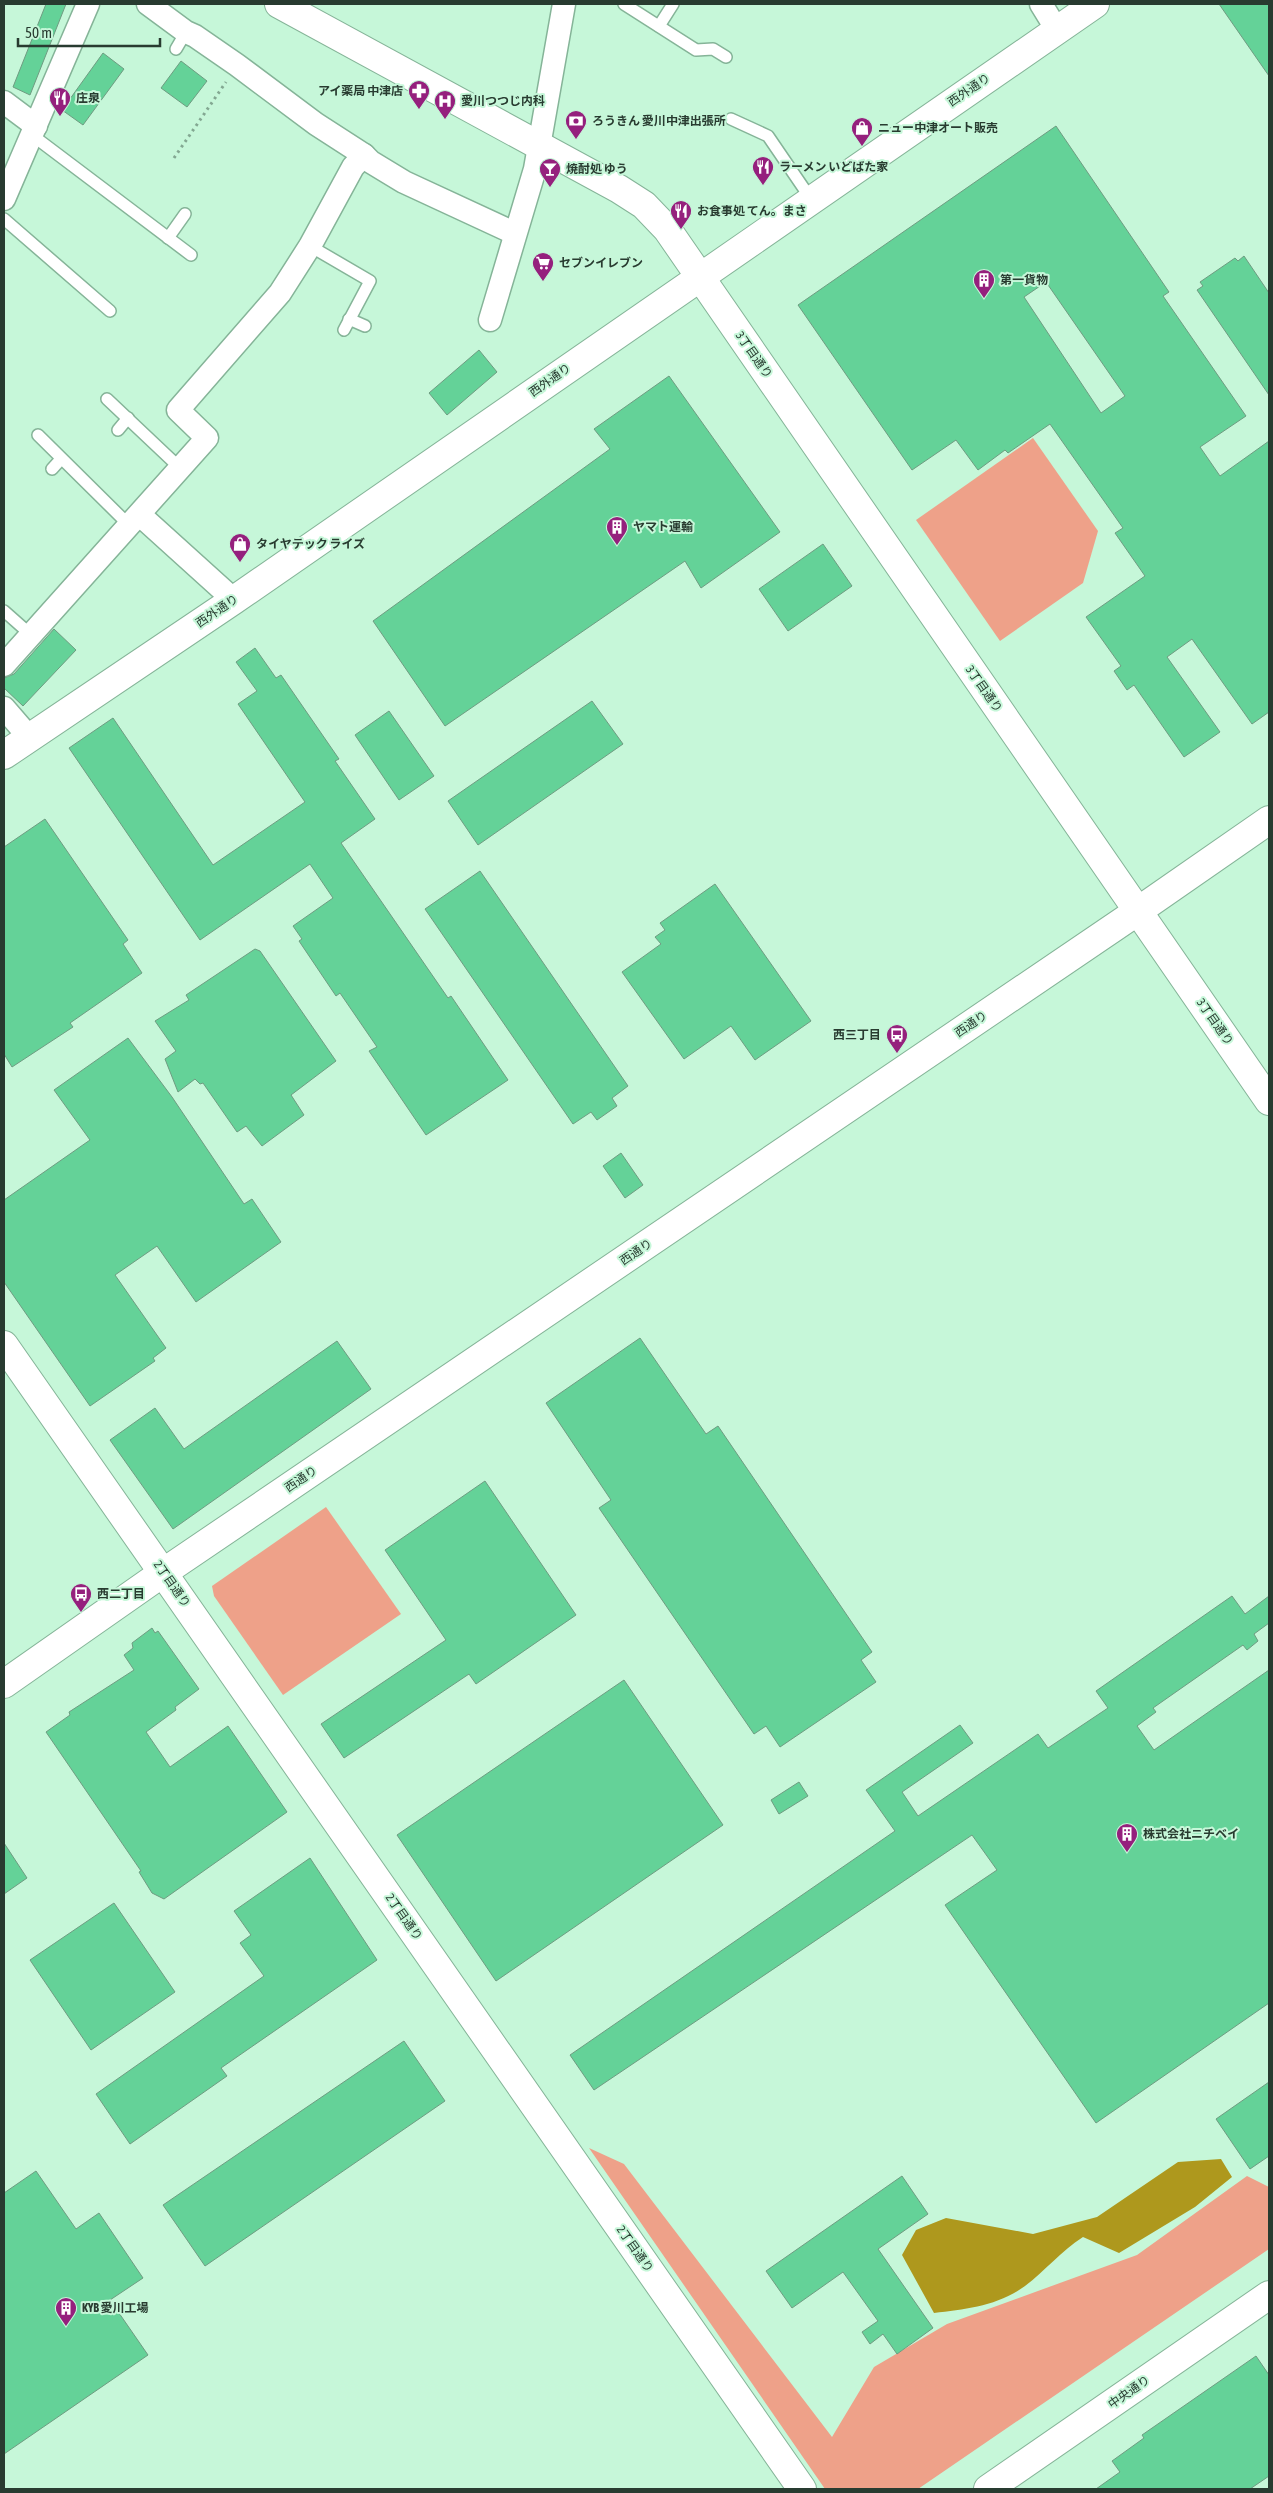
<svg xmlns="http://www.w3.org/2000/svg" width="1273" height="2493" viewBox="0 0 1273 2493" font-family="'Asap Condensed','Noto Sans JP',sans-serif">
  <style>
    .green { fill: #eea189 }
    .water { fill: #ae981d }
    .building { fill: #64d298; stroke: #6e9c81; fill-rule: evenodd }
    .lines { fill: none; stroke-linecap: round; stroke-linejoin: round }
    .service-casing { stroke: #85b498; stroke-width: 14 }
    .minor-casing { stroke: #85b498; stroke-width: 25 }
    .tertiary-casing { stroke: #85b498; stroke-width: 30 }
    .path { stroke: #83a892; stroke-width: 3; stroke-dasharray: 2.5 4; stroke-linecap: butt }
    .service { stroke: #fff; stroke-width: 11 }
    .minor { stroke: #fff; stroke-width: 22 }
    .tertiary { stroke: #fff; stroke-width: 28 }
    .labels { text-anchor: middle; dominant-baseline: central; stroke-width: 4; stroke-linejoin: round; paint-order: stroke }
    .street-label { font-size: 12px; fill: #283b30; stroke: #c6f7d9 }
    .poi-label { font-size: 12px; font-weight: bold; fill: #283b30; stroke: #c6f7d9; text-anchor: start }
  </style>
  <rect width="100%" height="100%" fill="#c6f7d9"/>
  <g class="green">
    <polygon points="1033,438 1098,531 1083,583 1000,641 916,520"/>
    <polygon points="326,1507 401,1614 283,1695 214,1596 212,1586"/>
    <polygon points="589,2148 624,2164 832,2437 874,2367 947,2324 1137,2255 1247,2176 1269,2187 1269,2249 918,2489 825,2489"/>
  </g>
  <path class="water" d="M1221,2159L1232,2177L1195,2207L1119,2253L1083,2237C1061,2251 1045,2271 1025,2286C998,2306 966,2309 934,2313L902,2255L916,2230L946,2218L1033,2234L1097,2217L1178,2162Z"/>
  <g class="building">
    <polygon points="46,4 66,4 30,95 13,87"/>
    <polygon points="1219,4 1269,4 1269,76"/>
    <polygon points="103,53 124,69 83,125 62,110"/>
    <polygon points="181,61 207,81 187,107 161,88"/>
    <path d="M1056,126L1169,292L1163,296L1246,416L1200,447L1220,476L1269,441V712L1252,724L1192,639L1167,657L1220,732L1184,757L1134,685L1127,690L1114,671L1121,666L1086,617L1145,576L1115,533L1123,528L1050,424L1008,453L1005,450L978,470L956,440L912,470L798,305ZM1046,282L1125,396L1101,413L1024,297Z"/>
    <polygon points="1244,256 1269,293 1269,395 1197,290 1203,286 1200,282 1235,258 1238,261"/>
    <polygon points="479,350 497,372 447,415 429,393"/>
    <polygon points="669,376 780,532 701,588 685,561 445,726 373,621 610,449 594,429"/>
    <polygon points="823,544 852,586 788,631 759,589"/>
    <polygon points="54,629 76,650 23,706 4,688 4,678 14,674"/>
    <polygon points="255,648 276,678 281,675 339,759 335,761 375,819 341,843 448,998 451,996 508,1080 426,1135 369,1051 377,1047 340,993 336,996 299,941 302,939 293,926 333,898 310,864 200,940 69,748 113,718 213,865 305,802 238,704 257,691 236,662"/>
    <polygon points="592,701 623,744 478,845 448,801"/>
    <polygon points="389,711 434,776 399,800 355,735"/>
    <polygon points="45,819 128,940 123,944 142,973 70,1023 73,1027 12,1067 4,1054 4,847"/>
    <polygon points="480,871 628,1086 612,1098 617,1106 597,1120 591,1112 573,1124 425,909"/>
    <polygon points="715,884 811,1021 755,1060 731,1026 684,1059 622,972 661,944 655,937 665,930 660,923"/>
    <polygon points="255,949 260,951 336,1061 291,1095 304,1115 262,1146 246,1126 237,1132 203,1083 200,1084 195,1079 178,1092 165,1059 176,1051 155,1021 189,1000 186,995"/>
    <polygon points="128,1038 172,1097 244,1204 252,1199 281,1242 196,1302 157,1246 115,1275 166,1348 153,1358 155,1361 90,1406 4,1282 4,1200 90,1140 54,1090"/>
    <polygon points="621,1153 643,1185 625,1198 603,1166"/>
    <polygon points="640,1338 706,1434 718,1426 872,1652 861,1660 876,1682 780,1747 766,1726 754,1734 599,1508 611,1500 546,1403"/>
    <polygon points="337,1341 371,1389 173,1529 110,1440 155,1408 184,1449"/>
    <polygon points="485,1481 576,1615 476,1684 469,1674 344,1758 321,1724 446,1640 385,1550"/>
    <polygon points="1232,1596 1245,1614 1269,1596 1269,1623 1254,1634 1258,1641 1247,1650 1243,1645 1153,1708 1156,1712 1137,1726 1154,1750 1269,1670 1269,2003 1096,2123 945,1905 997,1870 972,1835 594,2090 570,2055 895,1831 866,1790 960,1725 973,1743 902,1792 918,1816 1038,1734 1048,1748 1108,1708 1096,1691"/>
    <polygon points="152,1628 155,1633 158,1631 199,1689 175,1707 176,1710 146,1732 170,1767 228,1726 287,1812 164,1899 152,1893 139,1872 141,1871 46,1732 70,1715 69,1712 134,1670 124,1655 133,1648 132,1643"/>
    <polygon points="624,1680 723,1825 496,1981 397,1835"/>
    <polygon points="799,1782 808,1796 779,1814 771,1800"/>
    <polygon points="4,1843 27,1878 4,1894"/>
    <polygon points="310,1858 377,1960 221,2068 227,2076 130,2144 96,2094 264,1976 240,1943 251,1935 234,1911"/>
    <polygon points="114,1903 175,1992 91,2050 30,1960"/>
    <polygon points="404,2041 445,2101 205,2266 163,2205"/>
    <polygon points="1269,2082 1269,2156 1250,2169 1216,2119"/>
    <polygon points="36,2171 76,2229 99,2213 143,2278 110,2300 148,2355 4,2454 4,2193"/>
    <polygon points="902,2176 928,2214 878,2249 933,2328 897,2354 883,2334 870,2344 862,2332 878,2321 843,2272 792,2308 766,2271"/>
    <polygon points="1256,2356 1269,2375 1269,2476 1250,2489 1096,2489 1120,2472 1112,2461 1144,2438 1142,2435"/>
  </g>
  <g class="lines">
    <g class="service-casing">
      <g id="service">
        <polyline points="624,4 696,50 713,49 726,57"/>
        <polyline points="659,26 673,4"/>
        <polyline points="176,49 186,32"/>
        <polyline points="731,119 768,136 811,199"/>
        <polyline points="32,135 191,255"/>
        <polyline points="4,219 110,311"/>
        <polyline points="168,238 185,214"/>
        <polyline points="310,246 370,281 344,330"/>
        <polyline points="349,319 365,326"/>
        <polyline points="107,399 180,468"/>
        <polyline points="118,430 128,418"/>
        <polyline points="38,435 128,524"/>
        <polyline points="52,469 61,459"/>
        <polyline points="4,611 30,634"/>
      </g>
    </g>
    <g class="minor-casing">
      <g id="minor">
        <polyline points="148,4 186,32 195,36 237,65 316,124 364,155 371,162 404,182 514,233"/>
        <polyline points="1041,4 1057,30"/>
        <polyline points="4,102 36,126"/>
        <polyline points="4,199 88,4"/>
        <polyline points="490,320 535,169 564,4"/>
        <polyline points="140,515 234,600"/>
        <polyline points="4,665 207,438 178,410 280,293 310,246 353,167 364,155"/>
        <polyline points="4,708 29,737"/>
      </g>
    </g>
    <g class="tertiary-casing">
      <g id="tertiary">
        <polyline points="279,4 619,189 644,205 667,229 1269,1101"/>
        <polyline points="4,755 234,600 1095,4"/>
        <polyline points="4,1345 802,2489"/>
        <polyline points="4,1684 164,1572 1138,911 1269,820"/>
        <polyline points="988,2489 1269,2295"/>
      </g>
    </g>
    <polyline class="path" points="174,158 226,82"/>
    <use href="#service" class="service"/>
    <use href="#minor" class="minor"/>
    <use href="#tertiary" class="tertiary"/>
  </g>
  <defs>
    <g id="pharmacy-pin" transform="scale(1.125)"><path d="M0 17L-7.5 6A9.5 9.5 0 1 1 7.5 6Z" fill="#95207d" stroke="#c6f7d9"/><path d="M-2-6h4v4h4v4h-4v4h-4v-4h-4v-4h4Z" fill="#fff"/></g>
    <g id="restaurant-pin" transform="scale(1.125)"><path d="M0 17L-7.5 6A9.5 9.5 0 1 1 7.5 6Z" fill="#95207d" stroke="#c6f7d9"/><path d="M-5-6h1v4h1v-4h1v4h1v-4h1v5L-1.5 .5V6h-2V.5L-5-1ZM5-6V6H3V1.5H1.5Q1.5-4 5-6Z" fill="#fff"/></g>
    <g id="hospital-pin" transform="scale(1.125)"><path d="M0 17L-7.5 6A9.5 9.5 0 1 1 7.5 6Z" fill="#95207d" stroke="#c6f7d9"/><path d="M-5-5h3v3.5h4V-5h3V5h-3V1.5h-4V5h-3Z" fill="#fff"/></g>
    <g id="bank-pin" transform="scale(1.125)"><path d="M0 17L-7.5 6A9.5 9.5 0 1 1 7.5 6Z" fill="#95207d" stroke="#c6f7d9"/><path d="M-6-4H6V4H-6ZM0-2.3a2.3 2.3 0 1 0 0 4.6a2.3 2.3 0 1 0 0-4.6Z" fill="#fff"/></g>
    <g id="shop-pin" transform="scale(1.125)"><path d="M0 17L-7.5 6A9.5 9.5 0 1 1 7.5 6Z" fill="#95207d" stroke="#c6f7d9"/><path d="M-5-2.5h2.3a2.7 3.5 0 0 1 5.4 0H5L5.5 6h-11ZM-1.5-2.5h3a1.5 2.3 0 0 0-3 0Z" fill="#fff"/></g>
    <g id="bar-pin" transform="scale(1.125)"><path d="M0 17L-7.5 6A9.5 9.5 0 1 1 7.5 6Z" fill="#95207d" stroke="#c6f7d9"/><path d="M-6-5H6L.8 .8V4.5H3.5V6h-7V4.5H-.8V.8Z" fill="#fff"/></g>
    <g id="supermarket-pin" transform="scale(1.125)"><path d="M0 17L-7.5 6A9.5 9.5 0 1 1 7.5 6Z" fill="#95207d" stroke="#c6f7d9"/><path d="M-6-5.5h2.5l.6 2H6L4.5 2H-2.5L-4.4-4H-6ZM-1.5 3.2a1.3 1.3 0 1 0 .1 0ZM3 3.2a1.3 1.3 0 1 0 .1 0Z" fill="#fff"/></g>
    <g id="building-pin" transform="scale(1.125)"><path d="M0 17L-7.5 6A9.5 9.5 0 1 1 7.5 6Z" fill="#95207d" stroke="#c6f7d9"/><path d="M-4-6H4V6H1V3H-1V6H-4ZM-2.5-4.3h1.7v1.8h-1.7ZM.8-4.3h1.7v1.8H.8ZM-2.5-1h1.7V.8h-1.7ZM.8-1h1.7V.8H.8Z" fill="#fff"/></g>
    <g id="bus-pin" transform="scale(1.125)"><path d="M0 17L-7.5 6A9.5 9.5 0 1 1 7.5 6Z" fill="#95207d" stroke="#c6f7d9"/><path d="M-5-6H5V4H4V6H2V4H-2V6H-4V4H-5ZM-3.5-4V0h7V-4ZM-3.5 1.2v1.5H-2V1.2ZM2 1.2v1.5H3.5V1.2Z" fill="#fff"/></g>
  </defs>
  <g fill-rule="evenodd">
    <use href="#pharmacy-pin" x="419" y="91"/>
    <use href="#restaurant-pin" x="60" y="98"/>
    <use href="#hospital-pin" x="445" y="101"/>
    <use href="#bank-pin" x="576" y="121"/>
    <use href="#shop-pin" x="862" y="128"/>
    <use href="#restaurant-pin" x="763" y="167"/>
    <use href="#bar-pin" x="550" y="169"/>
    <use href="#restaurant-pin" x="681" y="211"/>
    <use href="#supermarket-pin" x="543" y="263"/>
    <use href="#building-pin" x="984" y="280"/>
    <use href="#building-pin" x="617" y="527"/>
    <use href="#shop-pin" x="240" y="544"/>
    <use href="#bus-pin" x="897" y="1035"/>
    <use href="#bus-pin" x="81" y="1594"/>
    <use href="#building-pin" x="1127" y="1834"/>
    <use href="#building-pin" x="66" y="2308"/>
  </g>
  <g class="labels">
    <g class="street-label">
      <text transform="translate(969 90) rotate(-34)">西外通り</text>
      <text transform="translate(754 355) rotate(55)">3丁目通り</text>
      <text transform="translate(550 380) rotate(-35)">西外通り</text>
      <text transform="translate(217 611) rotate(-34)">西外通り</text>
      <text transform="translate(984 689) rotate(55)">3丁目通り</text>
      <text transform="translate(1215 1022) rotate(55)">3丁目通り</text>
      <text transform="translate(971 1024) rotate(-34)">西通り</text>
      <text transform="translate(636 1252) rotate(-34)">西通り</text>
      <text transform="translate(301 1479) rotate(-34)">西通り</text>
      <text transform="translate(172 1584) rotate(55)">2丁目通り</text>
      <text transform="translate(404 1917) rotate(55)">2丁目通り</text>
      <text transform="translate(635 2249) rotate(55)">2丁目通り</text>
      <text transform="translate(1129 2392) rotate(-35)">中央通り</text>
    </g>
    <g class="poi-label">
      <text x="403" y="91" text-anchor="end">アイ薬局 中津店</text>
      <text x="76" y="98">庄泉</text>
      <text x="461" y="101">愛川つつじ内科</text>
      <text x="592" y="121">ろうきん 愛川中津出張所</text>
      <text x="878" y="128">ニュー中津オート販売</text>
      <text x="779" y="167">ラーメン いどばた家</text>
      <text x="566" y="169">焼酎処 ゆう</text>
      <text x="697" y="211">お食事処 てん。まさ</text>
      <text x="559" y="263">セブンイレブン</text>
      <text x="1000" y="280">第一貨物</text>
      <text x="633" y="527">ヤマト運輸</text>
      <text x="256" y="544">タイヤテック ライズ</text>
      <text x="881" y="1035" text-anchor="end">西三丁目</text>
      <text x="97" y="1594">西二丁目</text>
      <text x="1143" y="1834">株式会社ニチベイ</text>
      <text x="82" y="2308">KYB 愛川工場</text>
    </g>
  </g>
  <rect width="1273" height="2493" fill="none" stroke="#283b30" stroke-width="10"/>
  <path d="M18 38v8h142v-8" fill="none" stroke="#283b30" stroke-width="2.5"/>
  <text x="25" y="38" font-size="15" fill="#283b30" stroke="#c6f7d9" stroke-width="4" paint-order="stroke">50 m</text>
</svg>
